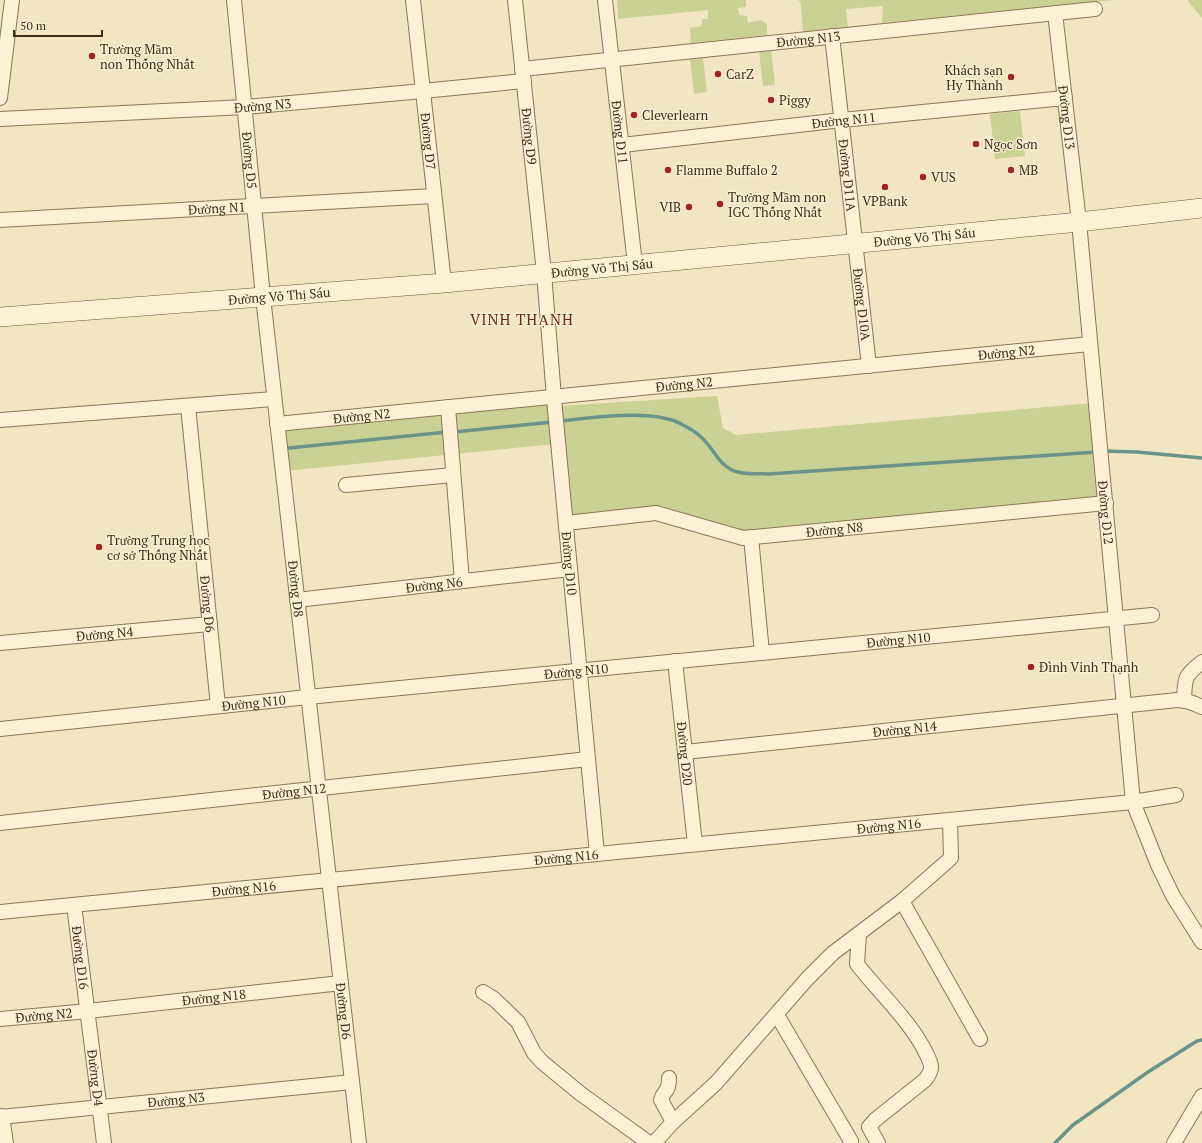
<svg xmlns="http://www.w3.org/2000/svg" width="1202" height="1143" viewBox="0 0 1202 1143" font-family="'PT Serif',serif">
  <style>
    .green { fill: #c9d194 }
    .lines { fill: none; stroke-linecap: round; stroke-linejoin: round }
    .stream { stroke: #6a938a; stroke-width: 3.5 }
    .street-casing { stroke: #8e7556; stroke-width: 16 }
    .secondary-casing { stroke: #6f563a; stroke-width: 20 }
    .street { stroke: #fcf1d5; stroke-width: 14 }
    .secondary { stroke: #fcf1d5; stroke-width: 19 }
    .poi-dot { fill: #a32321; stroke: #f9eed1; stroke-width: 1.5 }
    .labels { text-anchor: middle; dominant-baseline: central; stroke-width: 3; stroke-linejoin: round; paint-order: stroke }
    .street-label { font-size: 13px; fill: #3c2c1c; stroke: #f9eed1 }
    .poi-label { font-size: 13px; fill: #3c2c1c; stroke: #f9eed1; text-anchor: start }
    .quarter-label { font-size: 15px; letter-spacing: 1px; fill: #6d2b17; stroke: #f9eed1 }
  </style>
  <rect width="100%" height="100%" fill="#f2e5c1"/>
  <g class="green">
    <polygon points="617,0 746,0 746,7 738,8 739,15 747,16 748,23 761,20 767,24 767,35 691,43 690,28 702,26 702,19 708,19 708,10 618,19"/>
    <polygon points="799,0 1113,0 882,23 883,6 846,9 848,27 803,32 801,6"/>
    <polygon points="1187,0 1202,0 1202,18"/>
    <polygon points="771,50 775,85 763,86 759,51"/>
    <polygon points="703,58 707,92 694,94 690,59"/>
    <polygon points="1020,111 1025,156 995,159 990,114"/>
    <polygon points="550,396 554,444 285,471 280,427"/>
    <polygon points="717,396 723,428 736,435 1092,403 1101,499 743,534 657,509 570,518 559,406"/>
  </g>
  <g class="lines">
    <g class="stream">
      <path d="M559,421C592,418 655,408 683,425C689,428 696,432 701,437C714,448 719,468 738,472C747,475 759,473 768,474L1097,452"/>
      <polyline points="454,432 553,422"/>
      <polyline points="289,448 447,432"/>
      <polyline points="1103,451 1137,452 1202,458"/>
      <polyline points="1055,1143 1073,1125 1148,1072 1197,1041 1202,1040"/>
    </g>
    <g class="street-casing">
      <g id="street">
        <path id="s1" d="M234,0L263,297L359,1143"/>
        <path id="s2" d="M413,0L444,283"/>
        <path id="s3" d="M515,0L544,273L555,410L597,854"/>
        <path id="s4" d="M605,0L635,264"/>
        <path id="s5" d="M1055,13L1079,222L1133,802L1158,865L1173,896L1202,942"/>
        <path id="s6" d="M832,36L869,366"/>
        <path id="s7" d="M522,69L1095,9"/>
        <polyline points="0,98 12,0"/>
        <path id="s8" d="M0,119L245,107L423,91L524,81"/>
        <path id="s9" d="M622,145L842,120L1065,98"/>
        <path id="s10" d="M0,220L434,196"/>
        <path id="s11" d="M188,406L218,706"/>
        <polyline points="448,407 462,581"/>
        <polyline points="0,420 274,399"/>
        <path id="s12" d="M277,424L1090,344"/>
        <polyline points="346,485 453,475"/>
        <path id="s13" d="M566,523L656,513L743,538L1106,503"/>
        <polyline points="751,537 762,653"/>
        <path id="s14" d="M297,600L570,569"/>
        <path id="s15" d="M0,643L210,624"/>
        <path id="s16" d="M675,661L695,844"/>
        <path d="M1184,700C1185,678 1184,676 1202,662"/>
        <path id="s17" d="M0,729L308,697L1152,615"/>
        <path id="s18" d="M685,752L1177,700C1186,700 1193,703 1202,707"/>
        <path id="s19" d="M0,823L588,759"/>
        <polyline points="902,901 980,1039"/>
        <path id="s20" d="M74,905L104,1143"/>
        <path id="s21" d="M0,912L1133,802L1176,795"/>
        <path d="M859,934L857,964C880,994 911,1021 927,1055C929,1059 931,1063 931,1067C931,1073 928,1076 925,1080L875,1120L869,1127L878,1143"/>
        <polyline points="483,992 494,999 518,1022 534,1053 542,1062 581,1094 649,1143"/>
        <polyline points="777,1015 851,1141"/>
        <path id="s22" d="M0,1019L88,1011L341,983"/>
        <path d="M669,1078C669,1093 664,1089 661,1100L673,1122"/>
        <polyline points="2,1116 6,1143"/>
        <path id="s23" d="M0,1117L352,1082"/>
        <polyline points="654,1143 673,1122 716,1083 807,979 833,953 902,901 951,858 950,820"/>
        <polyline points="1174,1143 1202,1096"/>
      </g>
    </g>
    <g class="secondary-casing">
      <g id="secondary">
        <path id="s24" d="M0,317L263,297L444,283L1079,222L1202,208"/>
      </g>
    </g>
    <use href="#street" class="street"/>
    <use href="#secondary" class="secondary"/>
  </g>
  <g class="poi-dot">
    <circle cx="92" cy="56" r="4"/>
    <circle cx="718" cy="74" r="4"/>
    <circle cx="1011" cy="77" r="4"/>
    <circle cx="771" cy="100" r="4"/>
    <circle cx="634" cy="115" r="4"/>
    <circle cx="976" cy="144" r="4"/>
    <circle cx="668" cy="170" r="4"/>
    <circle cx="1011" cy="170" r="4"/>
    <circle cx="923" cy="177" r="4"/>
    <circle cx="885" cy="187" r="4"/>
    <circle cx="720" cy="204" r="4"/>
    <circle cx="689" cy="207" r="4"/>
    <circle cx="99" cy="547" r="4"/>
    <circle cx="1031" cy="667" r="4"/>
  </g>
  <g class="labels">
    <g class="street-label">
      <text stroke="none"><textPath href="#s7" startOffset="288">Đường N13</textPath></text>
      <text stroke="none"><textPath href="#s8" startOffset="263">Đường N3</textPath></text>
      <text stroke="none"><textPath href="#s5" startOffset="105">Đường D13</textPath></text>
      <text stroke="none"><textPath href="#s9" startOffset="223">Đường N11</textPath></text>
      <text stroke="none"><textPath href="#s4" startOffset="133">Đường D11</textPath></text>
      <text stroke="none"><textPath href="#s3" startOffset="137">Đường D9</textPath></text>
      <text stroke="none"><textPath href="#s2" startOffset="142">Đường D7</textPath></text>
      <text stroke="none"><textPath href="#s1" startOffset="161">Đường D5</textPath></text>
      <text stroke="none"><textPath href="#s6" startOffset="140">Đường D11A</textPath></text>
      <text stroke="none"><textPath href="#s10" startOffset="217">Đường N1</textPath></text>
      <text stroke="none"><textPath href="#s24" startOffset="928">Đường Võ Thị Sáu</textPath></text>
      <text stroke="none"><textPath href="#s24" startOffset="604">Đường Võ Thị Sáu</textPath></text>
      <text stroke="none"><textPath href="#s24" startOffset="280">Đường Võ Thị Sáu</textPath></text>
      <text stroke="none"><textPath href="#s6" startOffset="270">Đường D10A</textPath></text>
      <text stroke="none"><textPath href="#s12" startOffset="733">Đường N2</textPath></text>
      <text stroke="none"><textPath href="#s12" startOffset="409">Đường N2</textPath></text>
      <text stroke="none"><textPath href="#s12" startOffset="85">Đường N2</textPath></text>
      <text stroke="none"><textPath href="#s5" startOffset="502">Đường D12</textPath></text>
      <text stroke="none"><textPath href="#s13" startOffset="273">Đường N8</textPath></text>
      <text stroke="none"><textPath href="#s3" startOffset="566">Đường D10</textPath></text>
      <text stroke="none"><textPath href="#s14" startOffset="138">Đường N6</textPath></text>
      <text stroke="none"><textPath href="#s1" startOffset="592">Đường D8</textPath></text>
      <text stroke="none"><textPath href="#s11" startOffset="199">Đường D6</textPath></text>
      <text stroke="none"><textPath href="#s15" startOffset="105">Đường N4</textPath></text>
      <text stroke="none"><textPath href="#s17" startOffset="903">Đường N10</textPath></text>
      <text stroke="none"><textPath href="#s17" startOffset="579">Đường N10</textPath></text>
      <text stroke="none"><textPath href="#s17" startOffset="255">Đường N10</textPath></text>
      <text stroke="none"><textPath href="#s18" startOffset="221">Đường N14</textPath></text>
      <text stroke="none"><textPath href="#s16" startOffset="93">Đường D20</textPath></text>
      <text stroke="none"><textPath href="#s19" startOffset="296">Đường N12</textPath></text>
      <text stroke="none"><textPath href="#s21" startOffset="893">Đường N16</textPath></text>
      <text stroke="none"><textPath href="#s21" startOffset="569">Đường N16</textPath></text>
      <text stroke="none"><textPath href="#s21" startOffset="245">Đường N16</textPath></text>
      <text stroke="none"><textPath href="#s20" startOffset="53">Đường D16</textPath></text>
      <text stroke="none"><textPath href="#s22" startOffset="215">Đường N18</textPath></text>
      <text stroke="none"><textPath href="#s1" startOffset="1017">Đường D6</textPath></text>
      <text stroke="none"><textPath href="#s22" startOffset="44">Đường N2</textPath></text>
      <text stroke="none"><textPath href="#s20" startOffset="174">Đường D4</textPath></text>
      <text stroke="none"><textPath href="#s23" startOffset="177">Đường N3</textPath></text>
    </g>
    <g class="poi-label">
      <text x="100" y="49">Trường Mầm<tspan x="100" dy="15">non Thống Nhất</tspan></text>
      <text x="1003" y="70" text-anchor="end">Khách sạn<tspan x="1003" dy="15">Hy Thành</tspan></text>
      <text x="726" y="74">CarZ</text>
      <text x="779" y="100">Piggy</text>
      <text x="642" y="115">Cleverlearn</text>
      <text x="984" y="144">Ngọc Sơn</text>
      <text x="676" y="170">Flamme Buffalo 2</text>
      <text x="1019" y="170">MB</text>
      <text x="931" y="177">VUS</text>
      <text x="728" y="197">Trường Mầm non<tspan x="728" dy="15">IGC Thống Nhất</tspan></text>
      <text x="885" y="201" text-anchor="middle">VPBank</text>
      <text x="681" y="207" text-anchor="end">VIB</text>
      <text x="107" y="540">Trường Trung học<tspan x="107" dy="15">cơ sở Thống Nhất</tspan></text>
      <text x="1039" y="667">Đình Vinh Thạnh</text>
    </g>
    <g class="quarter-label">
      <text x="522" y="319">VINH THẠNH</text>
    </g>
  </g>
  <path d="M14 30v6h88v-6" fill="none" stroke="#3c2c1c" stroke-width="2"/>
  <text x="20" y="30" font-size="12" fill="#3c2c1c" stroke="#f9eed1" stroke-width="3" paint-order="stroke">50 m</text>
</svg>
